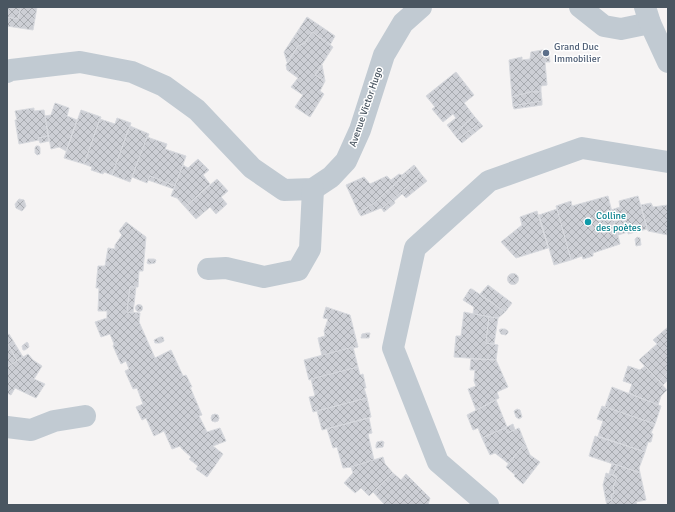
<svg xmlns="http://www.w3.org/2000/svg" width="675" height="512" viewBox="0 0 675 512" font-family="Signika,sans-serif">
  <style>
    .building { fill: url(#building-cross-hatch); stroke: #d7d9de }
    .lines { fill: none; stroke-linecap: round; stroke-linejoin: round }
    .street { stroke: #c1cad2; stroke-width: 22 }
    .service-dot { fill: #5c6f8a; stroke: #fff; stroke-width: 1.5 }
    .culture-dot { fill: #0f9aa8; stroke: #fff; stroke-width: 1.5 }
    .labels { text-anchor: middle; dominant-baseline: central; stroke-width: 3; stroke-linejoin: round; paint-order: stroke }
    .service-label { font-size: 10px; fill: #4e5e75; stroke: #fff; text-anchor: start }
    .street-label { font-size: 10px; fill: #4a5661; stroke: #fff }
    .culture-label { font-size: 10px; fill: #0d838f; stroke: #fff; text-anchor: start }
  </style>
  <defs>
    <pattern id="building-cross-hatch" width="8" height="8" patternUnits="userSpaceOnUse"><rect width="8" height="8" fill="#cdcfd5"/><path d="M0 0l8 8M0 8l8-8" fill="none" stroke="#a8abb0"/></pattern>
  </defs>
  <rect width="100%" height="100%" fill="#f5f3f3"/>
  <g class="building">
    <polygon points="7,7 21,7 18,19 7,17"/>
    <polygon points="21,7 37,7 33,30 7,26 7,17 18,19"/>
    <polygon points="307,17 335,36 330,45 312,32 305,43 298,46 287,62 284,52"/>
    <polygon points="312,32 333,47 315,75 325,81 320,91 324,94 310,117 295,107 303,95 291,87 298,78 287,70 286,65 298,46 305,43"/>
    <polygon points="548,49 550,62 545,62 547,85 541,86 541,92 530,92 512,97 509,60 522,57 522,60 530,59 531,52"/>
    <polygon points="322,65 325,81 315,75"/>
    <polygon points="456,72 474,95 464,103 474,116 454,134 447,125 456,118 453,114 443,122 432,109 435,107 426,96"/>
    <polygon points="530,92 541,92 542,101 513,106 512,97"/>
    <polygon points="542,101 542,105 514,109 513,106 517,105"/>
    <polygon points="55,103 69,108 67,116 77,120 66,151 59,147 51,149 45,116 51,115"/>
    <polygon points="34,108 34,111 44,110 48,136 38,138 39,140 19,144 15,120 17,120 15,111"/>
    <polygon points="81,110 101,117 84,164 64,158"/>
    <polygon points="474,116 480,123 458,139 454,134"/>
    <polygon points="117,118 131,123 112,175 104,172 103,174 91,170 92,167 84,164 100,119 115,124"/>
    <polygon points="480,123 483,126 462,143 458,139"/>
    <polygon points="130,126 149,134 130,182 112,175"/>
    <polygon points="48,136 49,141 40,143 38,138"/>
    <polygon points="147,137 167,144 165,149 186,156 175,186 150,176 147,183 132,177"/>
    <polygon points="36,146 39,146 40,148 40,154 37,155 35,153 35,148"/>
    <polygon points="198,159 209,170 203,175 210,184 185,207 177,198 171,196 183,165 188,168"/>
    <polygon points="414,165 415,166 374,203 359,213 346,185 364,177 370,184 387,176 391,180 399,174 402,175"/>
    <polygon points="415,166 421,174 382,209 381,208 361,216 359,213 374,203"/>
    <polygon points="421,174 427,181 406,198 402,194 394,201 395,203 384,212 382,209"/>
    <polygon points="150,176 175,186 174,189 148,180"/>
    <polygon points="217,179 228,191 221,197 227,204 216,214 210,207 196,219 185,207"/>
    <polygon points="608,196 620,244 593,253 593,256 583,259 582,256 571,260 556,206 571,201 572,206"/>
    <polygon points="638,196 647,229 628,234 628,232 618,235 611,210 620,207 619,201"/>
    <polygon points="19,199 24,200 26,206 22,211 16,208 15,204"/>
    <polygon points="651,203 653,207 668,205 668,203 668,235 648,231 641,205"/>
    <polygon points="557,209 571,260 554,265 539,215"/>
    <polygon points="537,211 548,248 516,258 501,242 522,225 520,217"/>
    <polygon points="126,222 146,237 143,271 139,271 138,287 130,287 127,312 140,313 139,322 155,358 171,350 183,376 186,375 192,387 190,387 202,415 199,416 207,432 220,428 226,441 213,446 223,454 207,477 196,469 198,466 189,459 191,457 182,449 180,446 172,449 164,431 154,436 146,418 142,420 136,407 143,404 137,388 133,389 125,371 129,369 126,361 121,364 113,346 114,344 110,334 101,337 95,322 107,318 107,311 98,311 99,288 96,288 98,266 105,266 108,248 115,249 115,245 122,235 119,231"/>
    <polygon points="637,237 640,238 641,245 636,246 635,239"/>
    <polygon points="148,259 154,259 156,260 155,263 149,264 147,263"/>
    <circle cx="513" cy="279" r="5.5"/>
    <polygon points="488,285 512,303 505,312 480,294"/>
    <polygon points="130,287 136,287 133,313 127,312"/>
    <polygon points="470,289 472,289 505,312 498,318 473,314 474,307 463,300"/>
    <circle cx="139" cy="308" r="3.5"/>
    <polygon points="326,307 350,315 358,347 322,356 318,338 325,336 324,331 328,319 323,318"/>
    <polygon points="464,312 489,317 486,343 498,345 496,360 454,357 456,336 461,336"/>
    <polygon points="489,317 498,318 494,344 486,343"/>
    <polygon points="668,327 668,372 659,381 639,360 657,344 653,340"/>
    <polygon points="501,329 505,329 508,331 508,333 506,335 501,334 499,330"/>
    <polygon points="367,333 370,333 369,338 361,338 362,334"/>
    <polygon points="9,334 23,357 17,361 7,342 7,335"/>
    <polygon points="160,337 163,337 164,341 160,343 155,343 154,340"/>
    <polygon points="7,342 17,361 7,367"/>
    <polygon points="27,342 28,343 29,347 25,350 23,350 22,346"/>
    <polygon points="353,347 358,367 309,380 304,360"/>
    <polygon points="28,354 33,360 42,366 34,379 45,384 36,398 15,388 11,395 7,393 7,367"/>
    <polygon points="471,359 496,360 508,387 497,392 499,398 476,410 468,389 476,386 474,381 475,370 470,370"/>
    <polygon points="628,366 640,370 645,366 667,390 661,396 658,405 629,393 632,384 623,381"/>
    <polygon points="358,367 360,375 363,374 366,388 364,388 367,398 313,412 309,397 315,396 311,379"/>
    <polygon points="668,372 668,380 663,385 659,381"/>
    <polygon points="612,387 661,406 655,424 605,407"/>
    <polygon points="367,398 371,417 322,430 317,411"/>
    <polygon points="496,400 507,427 482,438 478,428 473,430 467,415"/>
    <polygon points="602,406 655,424 651,433 653,434 651,442 648,442 645,452 598,436 603,421 597,419"/>
    <polygon points="517,409 520,410 522,417 519,419 516,417 514,411"/>
    <circle cx="215" cy="418" r="4"/>
    <polygon points="369,418 372,433 368,434 374,460 351,467 343,468 337,447 333,448 327,429"/>
    <polygon points="513,424 515,430 508,433 505,428"/>
    <polygon points="505,428 508,433 519,428 525,443 509,464 495,453 490,455 482,438"/>
    <polygon points="595,436 645,452 639,468 640,473 589,456"/>
    <polygon points="382,441 384,442 383,447 376,448 376,445 377,442"/>
    <polygon points="525,443 530,455 540,462 523,484 514,476 515,475 506,467"/>
    <polygon points="383,457 385,464 393,473 369,496 361,488 355,493 344,483 353,473 351,467"/>
    <polygon points="612,464 617,465 613,475 609,474"/>
    <polygon points="617,465 640,473 646,500 636,502 637,505 607,505 606,501 612,500 611,495 614,493 613,487 617,477 613,475"/>
    <polygon points="393,473 401,480 406,474 430,498 428,505 385,505 373,492"/>
    <polygon points="606,473 617,477 613,487 614,493 611,495 612,500 606,501 603,485"/>
  </g>
  <g class="lines">
    <g class="street">
      <polyline points="580,7 604,26 621,29 650,23"/>
      <polyline points="645,7 650,23 668,62"/>
      <polyline points="7,72 11,70 80,62 132,72 164,86 197,110 252,168 284,190 313,189 331,177 346,161 360,130 384,55 403,23 421,7"/>
      <polyline points="208,269 226,268 264,277 298,270 310,249 313,189"/>
      <polyline points="7,427 31,430 54,421 85,416"/>
      <polyline points="488,505 438,462 393,348 415,248 489,181 582,148 668,162"/>
    </g>
  </g>
  <circle class="service-dot" cx="546" cy="53" r="4"/>
  <circle class="culture-dot" cx="588" cy="222" r="4"/>
  <g class="labels">
    <g class="service-label">
      <text x="554" y="47">Grand Duc<tspan x="554" dy="12">Immobilier</tspan></text>
    </g>
    <g class="street-label">
      <text transform="translate(366 107) rotate(-71)">Avenue Victor Hugo</text>
    </g>
    <g class="culture-label">
      <text x="596" y="216">Colline<tspan x="596" dy="12">des poètes</tspan></text>
    </g>
  </g>
  <rect width="675" height="512" fill="none" stroke="#4a5661" stroke-width="16"/>
</svg>
